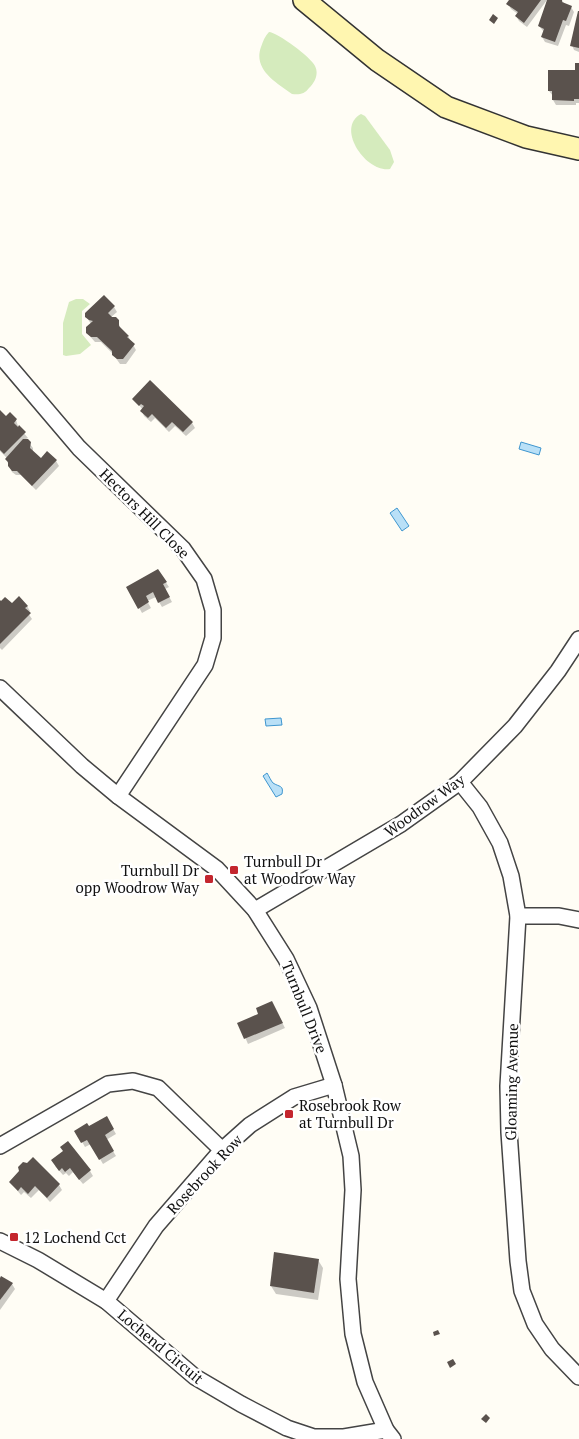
<svg xmlns="http://www.w3.org/2000/svg" width="579" height="1439" viewBox="0 0 579 1439" font-family="'PT Serif',serif">
  <style>
    .green { fill: #d5ebbd }
    .water { fill: #b9e0f7; stroke: #3f96cf }
    .shadow { fill: #0003 }
    .building { fill: #5a524d }
    .lines { fill: none; stroke-linecap: round; stroke-linejoin: round }
    .minor-casing { stroke: #444; stroke-width: 18 }
    .secondary-casing { stroke: #333; stroke-width: 24 }
    .minor { stroke: #fff; stroke-width: 15 }
    .secondary { stroke: #fff6b0; stroke-width: 21 }
    .poi-dot { fill: #c4262e; stroke: #fff; stroke-width: 2 }
    .labels { text-anchor: middle; dominant-baseline: central; stroke-width: 5; stroke-linejoin: round; paint-order: stroke }
    .street-label { font-size: 15px; fill: #111; stroke: #fff }
    .poi-label { font-size: 15px; fill: #111; stroke: #fff; text-anchor: start }
  </style>
  <rect width="100%" height="100%" fill="#fffdf5"/>
  <g class="green">
    <path d="M269,32C277,32 312,58 315,66C319,74 315,82 309,88C305,94 299,95 292,94C275,82 253,69 261,47C263,41 265,36 269,32Z"/>
    <path d="M361,114L365,116L390,150L394,162L390,169C366,173 335,128 361,114Z"/>
    <polygon points="76,299 83,299 90,304 82,311 82,334 91,345 80,354 66,356 63,355 63,323 69,302"/>
  </g>
  <g class="water">
    <polygon points="521,442 541,448 539,455 519,449"/>
    <polygon points="397,508 409,526 402,531 390,513"/>
    <polygon points="281,718 282,725 266,726 265,719"/>
    <path d="M267,773C269,776 271,781 273,783C279,787 284,785 282,794L276,797L263,776Z"/>
  </g>
  <g class="shadow">
    <polygon points="511,0 547,0 527,27 519,21 516,16 518,14 511,9 508,4"/>
    <polygon points="548,0 562,0 565,5 571,7 574,12 569,26 566,25 558,46 545,42 542,37 544,32 539,26"/>
    <polygon points="579,13 579,52 574,50 572,45"/>
    <polygon points="579,65 579,103 576,103 576,105 556,105 553,100 553,96 549,91 549,71 576,72"/>
    <polygon points="114,307 117,312 110,318 118,321 121,330 128,336 136,350 126,364 120,364 113,354 101,342 95,342 87,333 91,324 86,316"/>
    <polygon points="134,399 192,423 195,428 186,436 175,426 169,432 155,418 151,422 144,416 142,411 143,410"/>
    <polygon points="0,412 6,418 16,420 18,426 28,438 26,439 33,448 33,452 41,459 56,461 59,466 36,490 21,475 16,475 12,472 6,459 7,458 0,451"/>
    <polygon points="158,571 169,587 165,589 172,602 162,607 156,597 147,601 151,608 142,613 128,587"/>
    <polygon points="0,601 27,606 30,611 28,613 32,619 2,650 0,648"/>
    <polygon points="274,1007 285,1028 248,1044 239,1023"/>
    <polygon points="106,1117 116,1134 106,1140 116,1156 103,1164 91,1144 85,1147 76,1131 88,1128"/>
    <polygon points="55,1166 90,1171 93,1176 83,1184 73,1172 69,1176 66,1173 63,1175"/>
    <polygon points="20,1172 59,1185 62,1190 50,1202 39,1190 31,1198 24,1192 21,1195 10,1182"/>
    <polygon points="318,1260 323,1268 318,1300 276,1294 271,1286"/>
    <polygon points="0,1281 12,1284 15,1289 0,1310"/>
  </g>
  <g class="building">
    <polygon points="509,0 541,0 524,23 515,16 518,12 506,4"/>
    <polygon points="547,0 562,0 562,2 572,6 566,21 563,20 555,42 541,37 544,29 538,26"/>
    <polygon points="578,11 579,11 579,48 570,46"/>
    <polygon points="493,14 498,18 494,24 489,20"/>
    <polygon points="575,63 579,63 579,99 574,99 574,101 552,100 552,91 548,91 548,70 575,70"/>
    <polygon points="104,295 115,306 108,313 112,317 116,317 119,320 119,326 129,336 127,337 135,344 123,359 117,359 112,355 112,351 97,337 91,337 86,333 86,327 93,321 89,320 85,317 85,313"/>
    <polygon points="150,380 193,422 183,432 172,422 166,428 152,414 148,418 140,411 144,406 141,404 139,406 132,399"/>
    <polygon points="0,410 6,416 10,412 17,419 14,423 18,427 19,425 26,432 4,454 0,450"/>
    <polygon points="23,439 28,439 31,442 30,448 41,458 47,451 57,460 32,486 17,471 12,471 8,466 8,462 5,459"/>
    <polygon points="158,569 167,582 163,584 170,597 158,603 153,592 146,596 149,602 138,609 126,587"/>
    <polygon points="19,596 28,606 25,608 31,613 0,644 0,600 1,601 5,597 12,603"/>
    <polygon points="272,1001 283,1023 244,1039 237,1023 258,1014 256,1008"/>
    <polygon points="107,1116 114,1129 105,1135 114,1151 99,1160 87,1140 81,1143 74,1131 87,1123 89,1126"/>
    <polygon points="68,1141 91,1170 79,1180 70,1168 65,1172 62,1168 59,1171 51,1160 63,1151 60,1147"/>
    <polygon points="33,1157 60,1184 47,1198 35,1186 28,1194 21,1187 18,1191 9,1182 19,1171 18,1167 23,1162 27,1163"/>
    <polygon points="274,1252 319,1259 314,1293 270,1286"/>
    <polygon points="1,1276 13,1283 0,1300 0,1278"/>
    <polygon points="438,1330 440,1334 434,1336 433,1332"/>
    <polygon points="453,1359 456,1364 450,1368 447,1362"/>
    <polygon points="486,1414 490,1418 486,1423 481,1419"/>
  </g>
  <g class="lines">
    <g class="minor-casing">
      <g id="minor">
        <polyline points="0,355 79,448 183,549 204,579 213,610 213,638 205,665 118,796"/>
        <polyline points="0,688 82,766 118,796 217,869 255,910 286,959 309,1008 334,1085 351,1156 353,1190 348,1279 353,1334 365,1382 386,1430 393,1439"/>
        <polyline points="460,782 480,807 500,843 511,876 518,916 508,1086 509,1132 518,1261 522,1291 535,1324 552,1349 579,1377"/>
        <polyline points="255,910 401,824 460,782 515,726 558,671 579,639"/>
        <polyline points="518,916 559,916 579,920"/>
        <polyline points="0,1146 108,1084 133,1081 158,1088 222,1150"/>
        <polyline points="0,1241 38,1260 106,1301 195,1377 241,1404 287,1428 314,1437 344,1437 386,1430"/>
        <polyline points="106,1301 156,1226 222,1150 250,1125 294,1097 334,1085"/>
      </g>
    </g>
    <g class="secondary-casing">
      <polyline id="secondary" points="304,0 377,60 446,107 526,137 579,149"/>
    </g>
    <use href="#minor" class="minor"/>
    <use href="#secondary" class="secondary"/>
  </g>
  <g class="poi-dot">
    <rect x="229" y="865" width="10" height="10" rx="2.5"/>
    <rect x="204" y="874" width="10" height="10" rx="2.5"/>
    <rect x="284" y="1109" width="10" height="10" rx="2.5"/>
    <rect x="9" y="1232" width="10" height="10" rx="2.5"/>
  </g>
  <g class="labels">
    <g class="street-label">
      <text transform="translate(145 513) rotate(45)">Hectors Hill Close</text>
      <text transform="translate(424 805) rotate(-36)">Woodrow Way</text>
      <text transform="translate(305 1007) rotate(68)">Turnbull Drive</text>
      <text transform="translate(511 1082) rotate(-89)">Gloaming Avenue</text>
      <text transform="translate(204 1174) rotate(-47)">Rosebrook Row</text>
      <text transform="translate(161 1346) rotate(40)">Lochend Circuit</text>
    </g>
    <g class="poi-label">
      <text x="244" y="861">Turnbull Dr<tspan x="244" dy="17">at Woodrow Way</tspan></text>
      <text x="199" y="870" text-anchor="end">Turnbull Dr<tspan x="199" dy="17">opp Woodrow Way</tspan></text>
      <text x="299" y="1105">Rosebrook Row<tspan x="299" dy="17">at Turnbull Dr</tspan></text>
      <text x="24" y="1237">12 Lochend Cct</text>
    </g>
  </g>
</svg>
